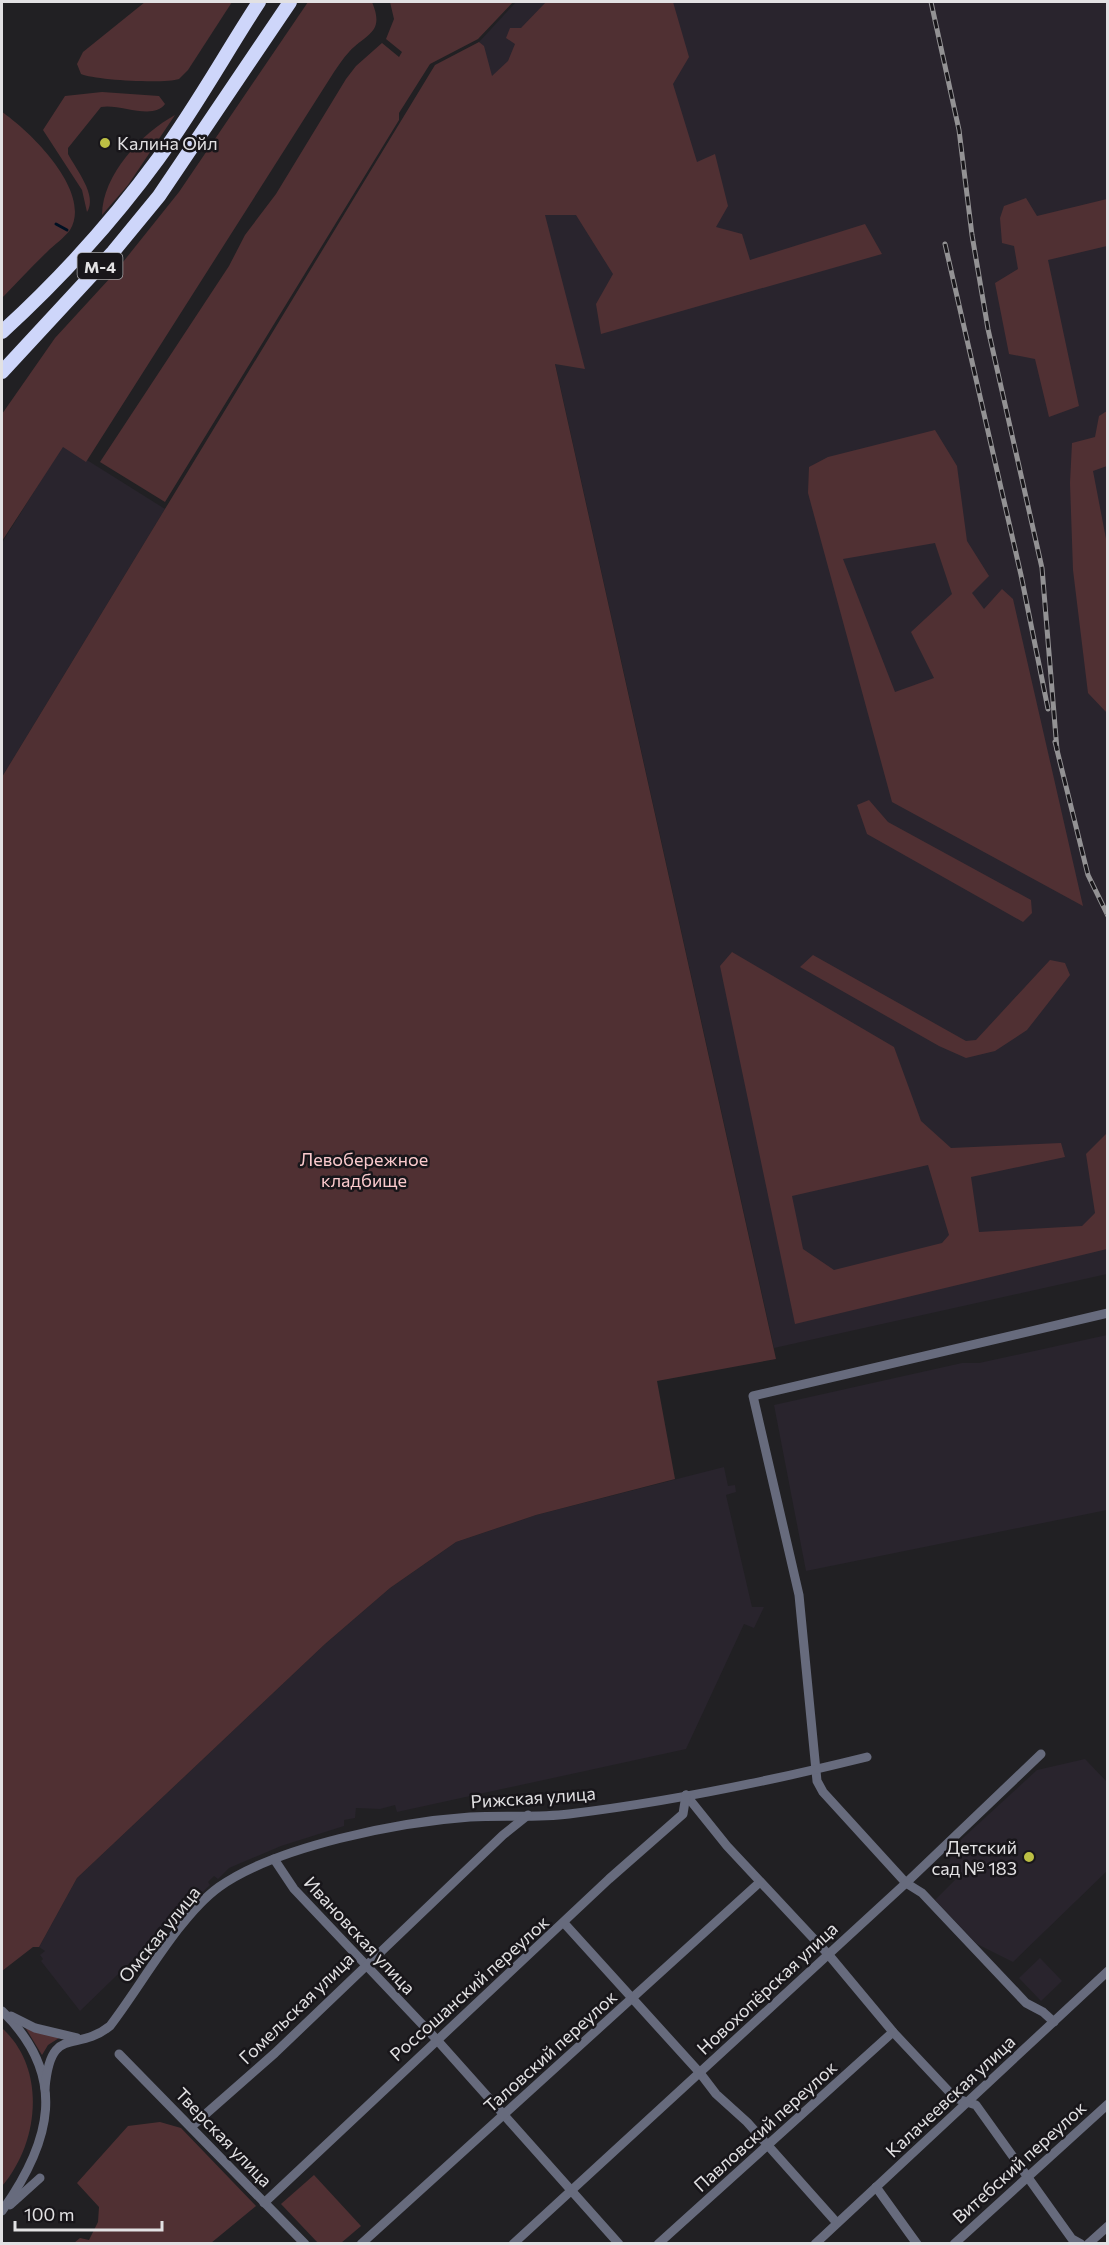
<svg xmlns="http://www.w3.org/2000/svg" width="1109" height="2245" viewBox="0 0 1109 2245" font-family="Commissioner,sans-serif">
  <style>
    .built { fill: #29242d }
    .green { fill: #503033; fill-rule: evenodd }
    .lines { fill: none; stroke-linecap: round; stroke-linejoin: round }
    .stream { stroke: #001123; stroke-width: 3 }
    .minor { stroke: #676b7d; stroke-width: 9 }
    .highway { stroke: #ced6fa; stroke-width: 14 }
    .rail-casing { stroke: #939294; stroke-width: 5 }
    .rail { stroke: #18161a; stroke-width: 3; stroke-dasharray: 9; stroke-linecap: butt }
    .poi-dot { fill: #bcbf44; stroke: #18161a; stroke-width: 2 }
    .labels { text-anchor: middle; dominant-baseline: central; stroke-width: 5; stroke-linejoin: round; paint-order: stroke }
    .shield { fill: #18161a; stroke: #a5a4a7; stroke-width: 1.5 }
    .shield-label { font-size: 16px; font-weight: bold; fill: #e2e1e3 }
    .poi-label { font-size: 18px; fill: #e2e1e3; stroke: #18161a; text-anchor: start }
    .park-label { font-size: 18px; fill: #fbcacd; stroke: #18161a }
    .street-label { font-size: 18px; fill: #e2e1e3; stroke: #18161a }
  </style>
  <rect width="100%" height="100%" fill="#212023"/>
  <g class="built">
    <polygon points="516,2 1107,2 1107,1274 774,1348 555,363 479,42"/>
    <polygon points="63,445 165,509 2,777 2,543"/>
    <polygon points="1107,1335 1107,1510 806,1571 774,1405 962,1363 979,1363"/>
    <polygon points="724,1467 728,1486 735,1485 736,1492 726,1495 752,1607 764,1607 754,1628 744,1624 686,1749 397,1812 395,1805 380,1809 356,1808 355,1818 344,1820 344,1826 281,1846 229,1868 218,1879 214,1876 208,1882 210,1885 80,2011 41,1961 43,1959 40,1955 45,1951 39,1947 77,1878 325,1644 390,1588 456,1542 536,1515"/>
    <polygon points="1085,1759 1107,1782 1107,1871 1013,1962 977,1944 935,1900 958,1877 949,1866 952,1848 1037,1770"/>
    <polygon points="1040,1958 1062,1981 1041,2001 1019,1978"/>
  </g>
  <g class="green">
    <path d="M145,2H232L188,70L179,79C164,84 94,80 81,74L77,64L83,52Z"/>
    <path d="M308,2H372C385,33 367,33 349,52C343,58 339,65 334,72L86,462L63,447L2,541V414L55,338L111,277L179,192Z"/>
    <polygon points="390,2 513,2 478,39 430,64 399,113 399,120 165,502 100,462 229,266 245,235 276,194 346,79 356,66 382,43 399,57 402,52 386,39 394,19"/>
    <polygon points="546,2 673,2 689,57 673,84 697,162 715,154 728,206 716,227 742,234 750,260 865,224 882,254 601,334 596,304 613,274 576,215 545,215 585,369 555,364 776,1359 657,1381 675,1479 536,1515 456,1542 390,1588 325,1644 77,1878 39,1947 33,1947 2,1971 2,777 435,65 479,42 484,46 492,76 508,61 515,44 506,38 510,28 521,28"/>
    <path d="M102,92L159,96L165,104C153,121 119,103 101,107L68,148V154C76,169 98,196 87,212L82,190L43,130L65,96Z"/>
    <path d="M2,112C30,131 93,192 70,230C64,238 54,245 47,252C31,267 17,283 2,298Z"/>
    <path d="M175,115L128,185L102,215C102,175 142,133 175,115Z"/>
    <polygon points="1026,198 1037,216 1107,199 1107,246 1048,260 1079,406 1049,417 1035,359 1009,354 995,283 1018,269 1014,246 1002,243 1000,218 1004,206"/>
    <polygon points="1107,411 1107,466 1093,471 1107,544 1107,713 1088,693 1073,570 1070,483 1072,443 1095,437 1099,416"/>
    <path d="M935,430L957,466L967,541L989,576L972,593L984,609L1002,589L1013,599L1083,906L892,802L808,493L809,467L828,457ZM935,543L952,594L911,632L934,678L895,692L843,559Z"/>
    <polygon points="869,800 888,822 1031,900 1032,913 1023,922 867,834 857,805"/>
    <path d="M732,952L894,1047L921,1121L951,1148L1061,1143L1065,1157L971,1177L979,1232L1082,1226L1095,1213L1086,1154L1107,1133V1249L795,1324L720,966ZM928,1165L949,1235L942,1243L834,1270L803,1249L792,1196Z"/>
    <polygon points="813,955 966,1041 976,1040 1050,960 1065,963 1070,975 1027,1030 995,1051 966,1058 939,1046 800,967"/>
    <polygon points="25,2027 59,2038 48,2045 42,2055"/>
    <path d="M2,2028C47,2069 39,2143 2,2186Z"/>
    <polygon points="160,2122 181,2128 256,2206 211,2243 74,2243 80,2238 89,2240 98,2222 99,2207 77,2183 128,2126"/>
    <polygon points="314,2175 361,2226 341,2243 318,2243 281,2204"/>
  </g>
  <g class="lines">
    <polyline class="stream" points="56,224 67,230"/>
    <g class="minor">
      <polyline points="686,1795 727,1846 828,1954 893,2032 955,2098 976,2105 1072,2239 1081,2244"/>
      <polyline points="274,1859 294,1889 437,2040 619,2244"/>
      <polyline points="564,1923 700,2073 716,2094 747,2122 837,2223"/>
      <path d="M2,2011C69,2076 51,2142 2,2211"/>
      <polyline points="11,2016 35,2028 77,2038"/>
      <polyline points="1054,2022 1043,2012 1026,2003 922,1893 906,1883 823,1792 817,1781 799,1595 753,1396 1108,1313"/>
      <polyline points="119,2054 305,2244"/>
      <path d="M45,2088C51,2023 75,2054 110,2026C141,1986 179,1916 219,1887C277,1846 399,1822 470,1817C503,1815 537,1818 569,1814C669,1802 770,1781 867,1757"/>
      <polyline points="192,2126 275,2053 503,1835 528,1815"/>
      <polyline points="876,2187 917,2244"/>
      <polyline points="264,2203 609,1879 683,1814 686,1795"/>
      <polyline points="10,2205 40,2178"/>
      <polyline points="361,2244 760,1882"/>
      <polyline points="513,2244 906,1883 1041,1754"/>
      <polyline points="658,2244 893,2032"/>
      <polyline points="815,2244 1108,1971"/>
      <polyline points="954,2244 1108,2104"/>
      <polyline points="1088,2244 1108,2226"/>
    </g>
    <g class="highway">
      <path d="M2,332C59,280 112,222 158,159C195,109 225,54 259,2"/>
      <polyline points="2,372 113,252 159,196 290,2"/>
    </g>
    <g class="rail-casing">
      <g id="rail">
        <polyline points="931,2 959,130 972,235 988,329 1042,568 1057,750"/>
        <polyline points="945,244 1021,575 1048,709"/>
        <polyline points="1055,742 1088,875 1108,916"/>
      </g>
    </g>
    <use href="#rail" class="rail"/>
  </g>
  <g class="poi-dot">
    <circle cx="105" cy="143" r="6"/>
    <circle cx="1029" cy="1857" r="6"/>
  </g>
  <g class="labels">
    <rect class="shield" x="77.5" y="253" width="45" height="26" rx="4.5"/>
    <g class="shield-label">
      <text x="100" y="266">М-4</text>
    </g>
    <g class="poi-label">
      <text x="117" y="143">Калина Ойл</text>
      <text x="1017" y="1847" text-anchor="end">Детский<tspan x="1017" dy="21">сад № 183</tspan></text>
    </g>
    <g class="park-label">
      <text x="364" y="1159">Левобережное<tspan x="364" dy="21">кладбище</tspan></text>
    </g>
    <g class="street-label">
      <text transform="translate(533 1797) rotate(-4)">Рижская улица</text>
      <text transform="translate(159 1934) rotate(-51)">Омская улица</text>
      <text transform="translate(360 1935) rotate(47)">Ивановская улица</text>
      <text transform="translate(469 1988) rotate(-42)">Россошанский переулок</text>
      <text transform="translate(767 1988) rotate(-43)">Новохопёрская улица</text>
      <text transform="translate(296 2008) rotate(-44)">Гомельская улица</text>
      <text transform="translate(550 2051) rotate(-42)">Таловский переулок</text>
      <text transform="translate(950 2096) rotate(-43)">Калачеевская улица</text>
      <text transform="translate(765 2126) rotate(-42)">Павловский переулок</text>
      <text transform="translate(224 2137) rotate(46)">Тверская улица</text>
      <text transform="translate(1019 2162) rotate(-42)">Витебский переулок</text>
    </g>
  </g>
  <rect width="1109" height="2245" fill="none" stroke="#e2e1e3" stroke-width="6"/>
  <path d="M15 2221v9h147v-9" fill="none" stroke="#e2e1e3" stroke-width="3"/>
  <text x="24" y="2221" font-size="18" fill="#e2e1e3" stroke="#18161a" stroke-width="4.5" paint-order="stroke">100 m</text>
</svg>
